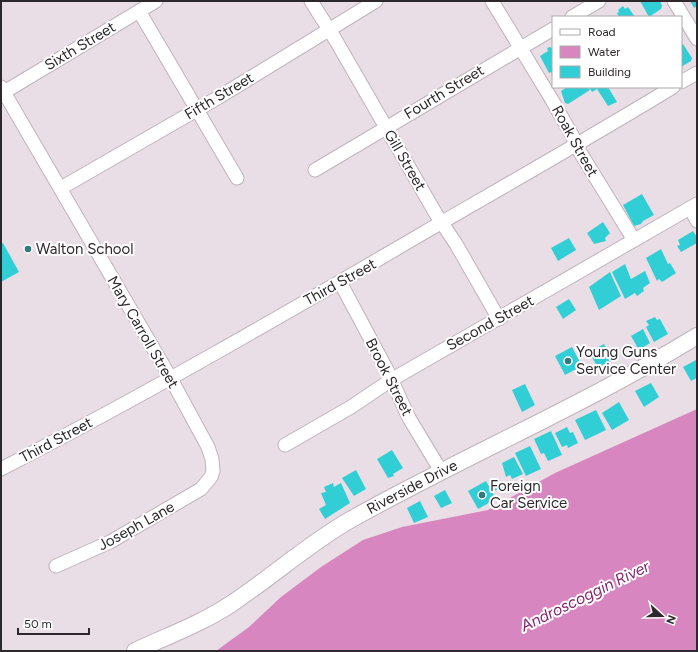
<svg xmlns="http://www.w3.org/2000/svg" width="698" height="652" viewBox="0 0 698 652" font-family="Figtree,sans-serif">
  <style>
    .water { fill: #d786bf }
    .building { fill: #32ced6 }
    .lines { fill: none; stroke-linecap: round; stroke-linejoin: round }
    .minor-casing { stroke: #bfb3bb; stroke-width: 15 }
    .major-casing { stroke: #bfb3bb; stroke-width: 18 }
    .minor { stroke: #fff; stroke-width: 13 }
    .major { stroke: #fff; stroke-width: 16 }
    .poi-dot { fill: #30797d; stroke: #fff; stroke-width: 1.5 }
    .labels { text-anchor: middle; dominant-baseline: central; stroke-width: 4; stroke-linejoin: round; paint-order: stroke }
    .street-label { font-size: 15px; fill: #2d282b; stroke: #fff }
    .poi-label { font-size: 15px; fill: #2d282b; stroke: #fff; text-anchor: start }
    .water-label { font-size: 16px; font-style: italic; fill: #84266f; stroke: #fff }
  </style>
  <rect width="100%" height="100%" fill="#eadee6"/>
  <polygon class="water" points="697,409 697,651 216,651 249,627 281,597 321,567 363,540 402,527 488,510 555,473"/>
  <g class="building">
    <polygon points="640,1 657,2 660,1 662,6 661,9 649,17"/>
    <polygon points="690,1 697,1 697,6 694,8"/>
    <polygon points="623,6 625,9 628,7 635,17 619,17 617,13 619,12 618,10"/>
    <polygon points="683,44 692,58 691,61 681,67 681,46"/>
    <polygon points="550,47 553,49 553,76 551,72 549,73 540,56 548,51 547,48"/>
    <polygon points="567,87 588,87 590,90 568,104 565,103 561,91"/>
    <polygon points="589,87 608,87 617,102 608,106 597,89 592,92"/>
    <polygon points="642,194 654,215 643,221 641,224 634,226 623,205"/>
    <polygon points="603,222 610,233 605,238 606,241 594,244 587,233"/>
    <polygon points="693,231 697,237 697,243 681,252 677,246 680,245 678,240"/>
    <polygon points="569,238 576,250 558,261 551,248"/>
    <polygon points="3,243 19,272 1,282 1,244"/>
    <polygon points="661,249 668,264 670,263 676,273 662,282 659,279 657,281 646,258"/>
    <polygon points="625,264 631,279 645,271 650,283 643,288 644,291 637,296 635,293 625,299 612,272"/>
    <polygon points="610,272 621,296 599,310 589,287"/>
    <polygon points="569,299 576,310 563,319 556,307"/>
    <polygon points="655,317 657,320 660,319 668,334 654,342 646,327 649,325 646,321"/>
    <polygon points="643,329 650,343 639,350 631,336"/>
    <polygon points="604,344 613,360 598,368 589,352"/>
    <polygon points="572,347 582,366 565,375 555,356"/>
    <polygon points="696,360 697,378 691,381 683,367"/>
    <polygon points="651,383 659,397 644,407 635,391"/>
    <polygon points="525,384 535,405 522,412 512,390"/>
    <polygon points="619,402 629,420 612,430 602,413"/>
    <polygon points="596,410 606,430 585,440 575,420"/>
    <polygon points="567,427 570,433 573,432 578,443 568,448 567,445 562,447 555,433"/>
    <polygon points="551,431 562,455 548,461 544,453 541,454 534,439"/>
    <polygon points="530,446 541,469 526,476 515,453"/>
    <polygon points="392,450 403,468 393,474 394,476 388,478 377,459"/>
    <polygon points="514,457 523,474 512,479 510,475 506,477 502,463"/>
    <polygon points="356,470 366,489 354,496 342,478"/>
    <polygon points="499,478 503,488 493,491 489,481"/>
    <polygon points="486,481 496,499 478,509 468,491"/>
    <polygon points="333,483 334,487 341,483 350,503 325,519 319,509 326,505 321,493 326,492 324,487"/>
    <polygon points="445,490 452,503 441,508 434,496"/>
    <polygon points="420,501 428,517 414,523 407,508"/>
  </g>
  <g class="lines">
    <g class="minor-casing">
      <g id="minor">
        <polyline points="311,1 335,39 436,214 456,244 499,319"/>
        <polyline points="492,1 552,100 573,137 575,144 634,240"/>
        <polyline points="674,1 697,39"/>
        <polyline points="139,11 237,178"/>
        <polyline points="572,17 599,1"/>
        <polyline points="681,82 697,73"/>
        <polyline points="1,87 170,377 208,447 212,459 213,471 211,477 201,489 110,542 56,566"/>
        <polyline points="1,94 156,1"/>
        <polyline points="315,170 553,29"/>
        <polyline points="61,188 219,97 376,1"/>
        <polyline points="690,208 697,221"/>
        <polyline points="340,282 387,370 409,418 441,471"/>
        <polyline points="285,445 351,407 391,380 697,204"/>
        <path d="M1,469C145,395 285,314 425,232C508,184 591,137 673,87"/>
      </g>
    </g>
    <g class="major-casing">
      <g id="major">
        <path id="s1" d="M135,651C167,636 201,624 231,604C272,577 308,544 350,520C464,456 585,405 697,336"/>
      </g>
    </g>
    <use href="#minor" class="minor"/>
    <use href="#major" class="major"/>
  </g>
  <g class="poi-dot">
    <circle cx="28" cy="249" r="4"/>
    <circle cx="568" cy="361" r="4"/>
    <circle cx="482" cy="495" r="4"/>
  </g>
  <g class="labels">
    <g class="street-label">
      <text transform="translate(80 46) rotate(-31)">Sixth Street</text>
      <text transform="translate(444 92) rotate(-31)">Fourth Street</text>
      <text transform="translate(219 96) rotate(-31)">Fifth Street</text>
      <text transform="translate(575 141) rotate(61)">Roak Street</text>
      <text transform="translate(405 160) rotate(60)">Gill Street</text>
      <text transform="translate(340 282) rotate(-29)">Third Street</text>
      <text transform="translate(490 323) rotate(-29)">Second Street</text>
      <text transform="translate(143 332) rotate(60)">Mary Carroll Street</text>
      <text transform="translate(389 377) rotate(63)">Brook Street</text>
      <text transform="translate(56 440) rotate(-28)">Third Street</text>
      <text stroke="none"><textPath href="#s1" startOffset="323">Riverside Drive</textPath></text>
      <text transform="translate(136 526) rotate(-29)">Joseph Lane</text>
    </g>
    <g class="poi-label">
      <text x="36" y="249">Walton School</text>
      <text x="576" y="352">Young Guns<tspan x="576" dy="17">Service Center</tspan></text>
      <text x="490" y="486">Foreign<tspan x="490" dy="17">Car Service</tspan></text>
    </g>
    <g class="water-label">
      <text transform="translate(585 596) rotate(-26)">Androscoggin River</text>
    </g>
  </g>
  <rect width="698" height="652" fill="none" stroke="#2d282b" stroke-width="4"/>
  <rect x="552" y="16" width="130" height="72" fill="#ffffff" stroke="#aba9aa"/>
  <rect x="560" y="29" width="20" height="6" fill="#ffffff" stroke="#aba9aa"/>
  <text x="588" y="36" font-size="12" fill="#2d282b">Road</text>
  <rect x="560" y="46" width="20" height="12" fill="#d786bf" stroke="#aba9aa"/>
  <text x="588" y="56" font-size="12" fill="#2d282b">Water</text>
  <rect x="560" y="66" width="20" height="12" fill="#32ced6" stroke="#aba9aa"/>
  <text x="588" y="76" font-size="12" fill="#2d282b">Building</text>
  <g transform="translate(662 616) rotate(111)" stroke="#ffffff" stroke-width="3" paint-order="stroke">
  <path d="M0-3L7 15L0 10L-7 15Z" fill="#2d282b"/>
  <text y="-6" font-size="11" font-weight="bold" text-anchor="middle" fill="#2d282b">N</text>
  </g>
  <path d="M18 628v6h71v-6" fill="none" stroke="#2d282b" stroke-width="2"/>
  <text x="24" y="628" font-size="12" fill="#2d282b" stroke="#ffffff" stroke-width="3" paint-order="stroke">50 m</text>
</svg>
